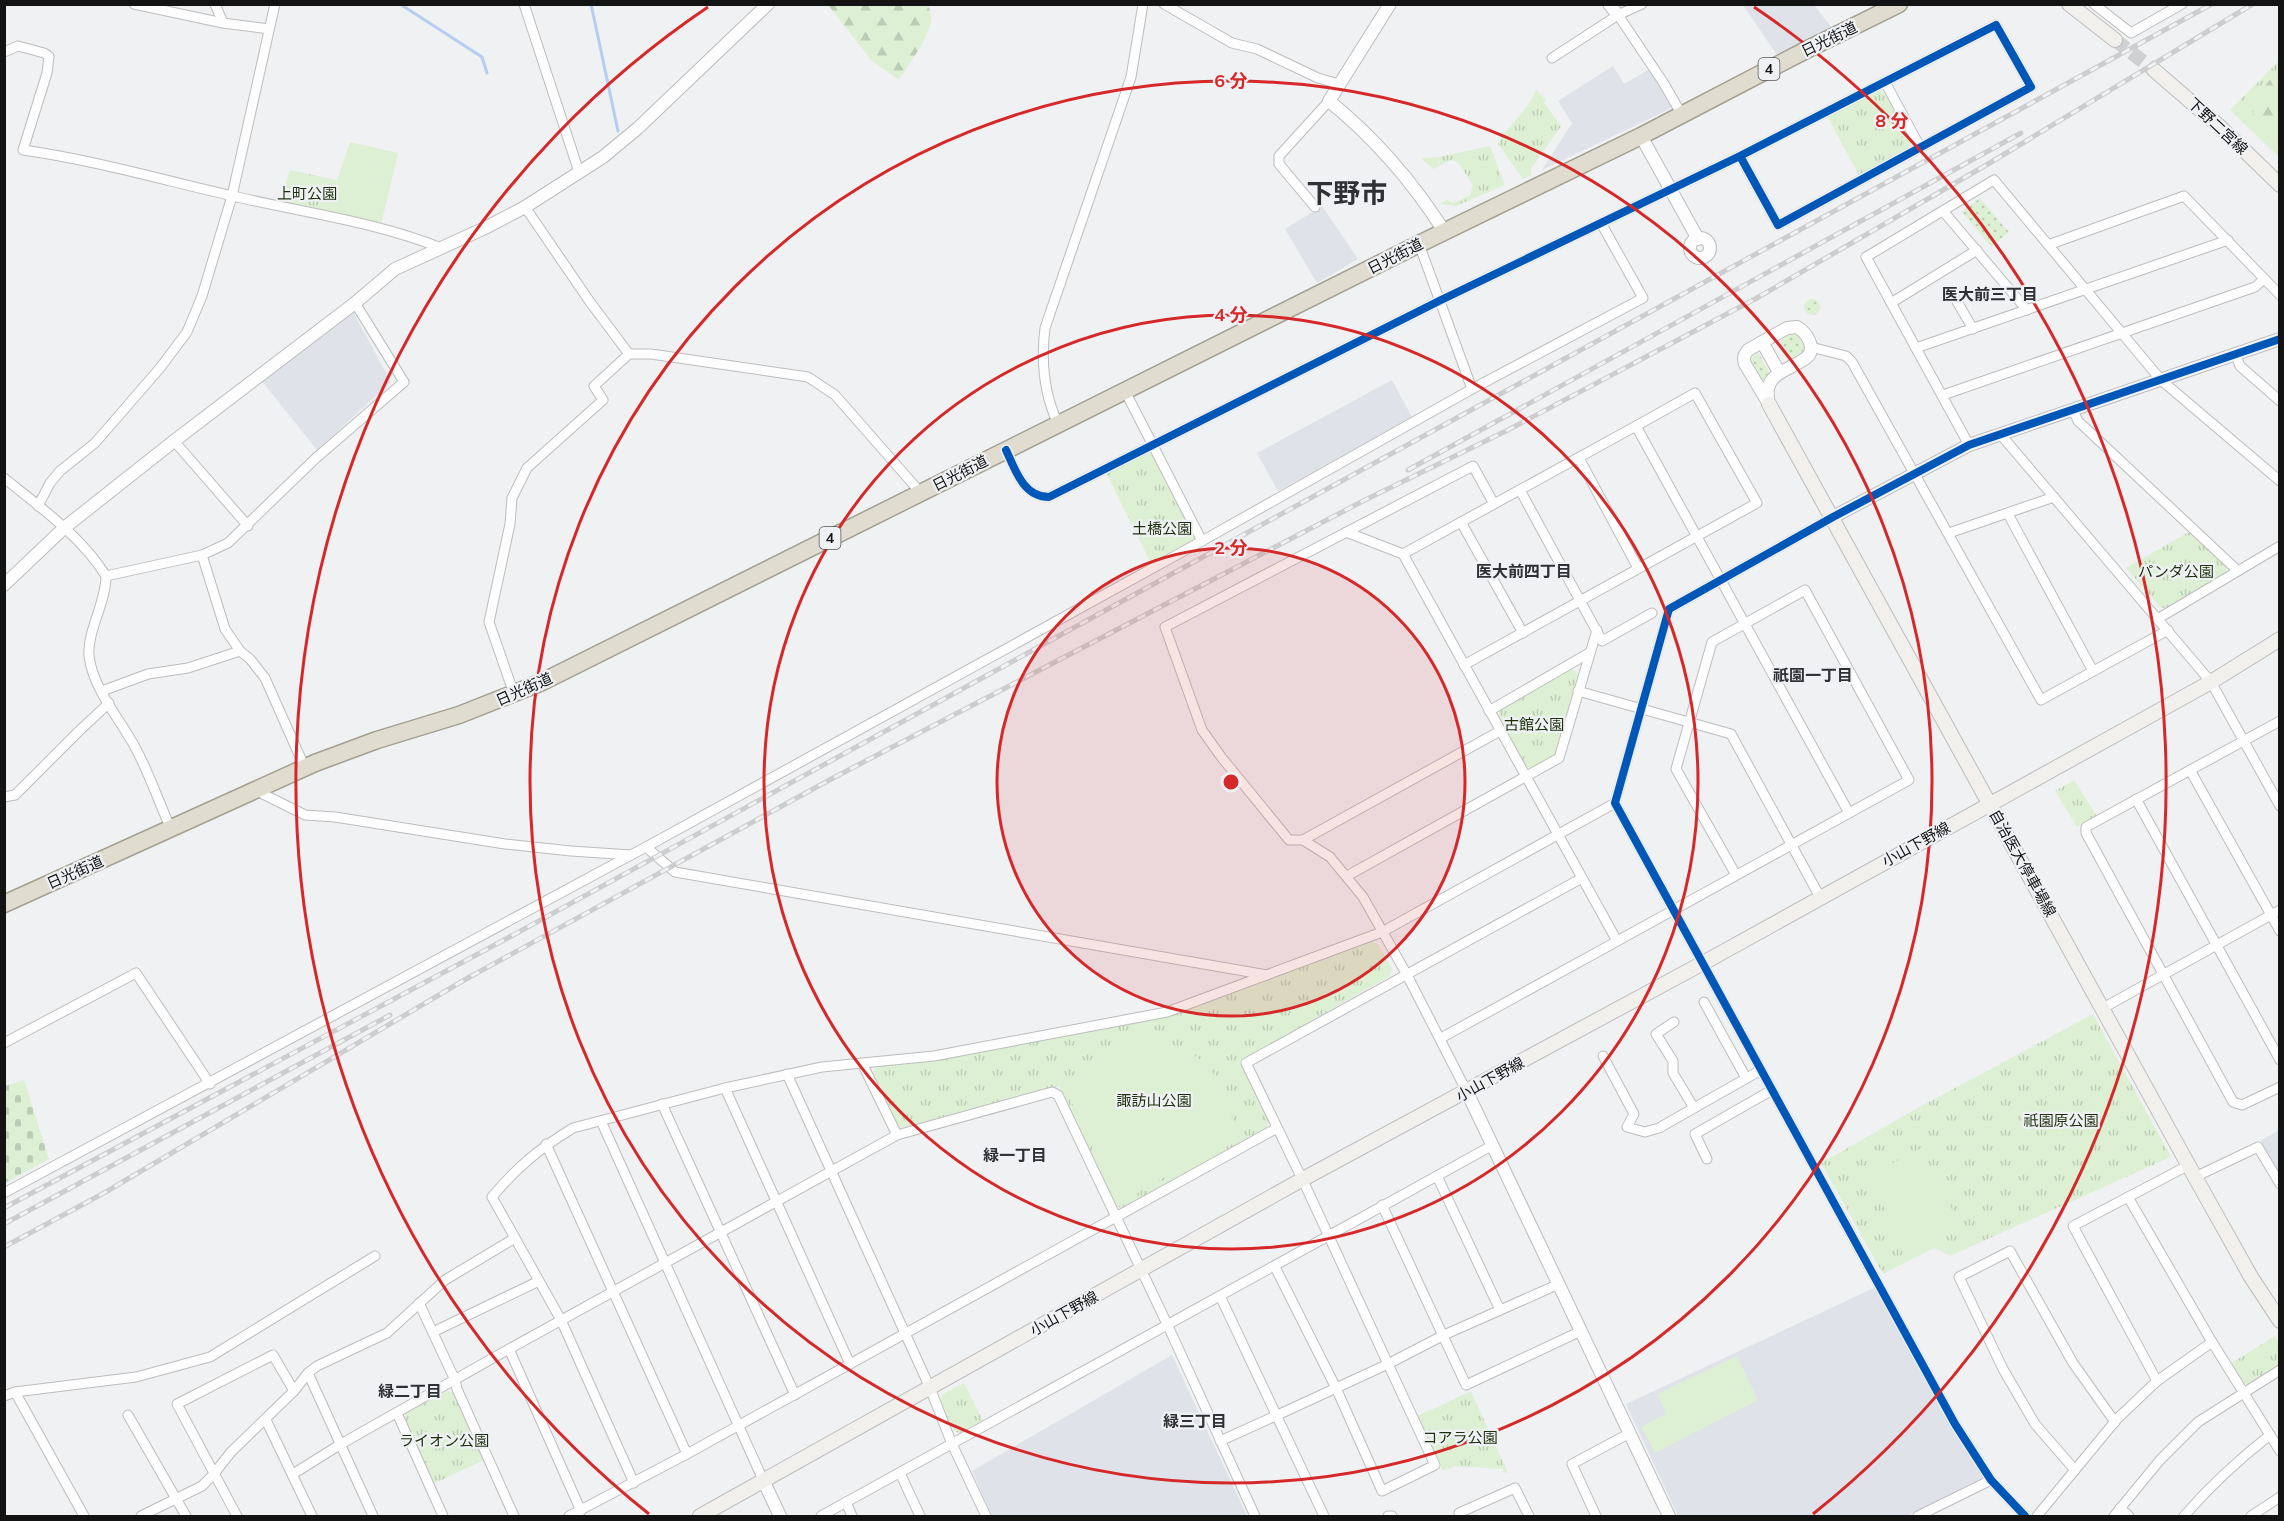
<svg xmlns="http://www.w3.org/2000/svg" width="2284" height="1521" viewBox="0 0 2284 1521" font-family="Mulish,'Noto Sans JP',sans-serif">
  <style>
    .built { fill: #dfe2e8 }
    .grass { fill: url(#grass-tufts) }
    .forest { fill: url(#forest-firs) }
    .cemetery { fill: url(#cemetery-stones) }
    .garden { fill: url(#garden-dots) }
    .pitch { fill: #ddf0d4 }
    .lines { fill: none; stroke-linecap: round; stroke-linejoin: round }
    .stream { stroke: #b4cef2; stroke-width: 3 }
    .secondary-tunnel { stroke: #cfd0d2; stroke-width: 14; stroke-dasharray: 14 7; stroke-linecap: butt }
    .minor-casing { stroke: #bdbdbf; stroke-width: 11 }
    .tertiary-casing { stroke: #bdbdbf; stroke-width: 14 }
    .secondary-casing { stroke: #bdbdbf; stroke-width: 16 }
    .trunk-casing { stroke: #a4a090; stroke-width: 19 }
    .minor { stroke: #fdfdfd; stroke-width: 9 }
    .tertiary { stroke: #fdfdfd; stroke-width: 12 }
    .secondary { stroke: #f2f0ec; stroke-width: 14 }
    .trunk { stroke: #e0dccf; stroke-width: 16 }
    .rail-casing { stroke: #cdcdce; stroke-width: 5 }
    .rail { stroke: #eff1f4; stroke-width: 3; stroke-dasharray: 9; stroke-linecap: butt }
    .cycleway-casing { stroke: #eff1f4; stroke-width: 11 }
    .cycleway { stroke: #0057b8; stroke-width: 8 }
    .ring { fill: none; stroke: #d62828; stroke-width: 3 }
    .labels { text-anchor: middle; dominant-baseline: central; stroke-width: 4.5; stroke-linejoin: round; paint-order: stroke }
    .shield { fill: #eff1f4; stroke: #555657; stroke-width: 1.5 }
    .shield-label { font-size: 14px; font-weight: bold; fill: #131314 }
    .street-label { font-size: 15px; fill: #131314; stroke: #eff1f4 }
    .park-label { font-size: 15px; fill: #1c310b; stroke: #eff1f4 }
    .neighbourhood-label { font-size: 16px; font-weight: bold; fill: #2f3033; stroke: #eff1f4 }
    .town-label { font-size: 27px; font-weight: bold; fill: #2f3033; stroke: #eff1f4 }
    .centre { fill: #d62828; stroke: #eff1f4; stroke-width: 3 }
    .ring-label { font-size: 18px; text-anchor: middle; font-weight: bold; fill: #d62828; stroke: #eff1f4; stroke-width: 4.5; stroke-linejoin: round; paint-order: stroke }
  </style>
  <defs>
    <pattern id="grass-tufts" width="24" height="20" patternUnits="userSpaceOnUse" patternTransform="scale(1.5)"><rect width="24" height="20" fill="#ddf0d4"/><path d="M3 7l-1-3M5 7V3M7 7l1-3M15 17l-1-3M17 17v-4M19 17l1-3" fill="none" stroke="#bdcdb5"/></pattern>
    <pattern id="forest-firs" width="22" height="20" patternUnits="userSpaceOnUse" patternTransform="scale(1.5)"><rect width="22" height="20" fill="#ddf0d4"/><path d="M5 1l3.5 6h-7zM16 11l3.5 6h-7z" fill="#bdcdb5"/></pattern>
    <pattern id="cemetery-stones" width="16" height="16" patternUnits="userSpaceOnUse" patternTransform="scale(1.5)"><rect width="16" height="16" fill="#ddf0d4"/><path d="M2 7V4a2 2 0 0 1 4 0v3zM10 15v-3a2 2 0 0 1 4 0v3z" fill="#bdcdb5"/></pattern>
    <pattern id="garden-dots" width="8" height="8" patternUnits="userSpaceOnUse" patternTransform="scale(1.5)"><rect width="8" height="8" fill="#ddf0d4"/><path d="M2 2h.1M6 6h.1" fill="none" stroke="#bdcdb5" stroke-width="1.8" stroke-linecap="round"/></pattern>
  </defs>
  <rect width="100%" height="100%" fill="#f0f1f3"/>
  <g class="built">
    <polygon points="1743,5 1814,5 1832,28 1777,55"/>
    <polygon points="1613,66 1624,84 1650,69 1672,108 1542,170 1572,123 1558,101"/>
    <polygon points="1322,206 1358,259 1317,283 1285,229"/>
    <polygon points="352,310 391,382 317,450 261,380"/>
    <polygon points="1392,380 1413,419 1278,491 1257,453"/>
    <polygon points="2279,1130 2279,1176 2259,1142"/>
    <polygon points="1876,1287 1984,1477 1907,1516 1678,1516 1626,1404"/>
    <polygon points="1172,1355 1247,1516 992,1516 972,1471"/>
  </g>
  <g class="grass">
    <polygon points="2279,61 2279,157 2230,110"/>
    <path d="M1536,89L1546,100L1544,103L1561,126L1531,169V175L1523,179L1498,144C1510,121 1527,114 1536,89Z"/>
    <polygon points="1878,90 1885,92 1912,140 1909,148 1859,175 1827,116"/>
    <polygon points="1490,146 1505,185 1456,206 1440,204 1447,200 1453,203 1470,195 1473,185 1458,162 1451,160 1433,169 1421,158 1439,157"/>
    <polygon points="290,170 337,180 334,217 279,206"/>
    <polygon points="1147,453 1153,455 1195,537 1192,544 1152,565 1106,473"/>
    <polygon points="2189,532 2227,565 2226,573 2167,608 2161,608 2126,568"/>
    <polygon points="1572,669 1578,674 1555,755 1531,768 1525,766 1498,717 1500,710"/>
    <polygon points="2074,780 2097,816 2077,827 2055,791"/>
    <polygon points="1371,941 1378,944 1392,969 1390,976 1240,1061 1269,1122 1267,1129 1122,1208 1115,1206 1059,1086 904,1128 897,1125 873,1073 877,1066 935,1060 1168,1016"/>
    <polygon points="2093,1014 2171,1157 1950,1256 1934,1248 1883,1274 1821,1163 1914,1110"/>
    <polygon points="2275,1336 2279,1343 2279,1364 2249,1384 2242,1383 2230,1364"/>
    <polygon points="964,1383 984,1423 961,1434 954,1431 940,1401 943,1394"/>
    <polygon points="447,1391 454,1393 484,1460 433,1484 405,1420 406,1413"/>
    <polygon points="1471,1391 1508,1473 1503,1472 1503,1469 1455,1466 1443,1471 1418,1416"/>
  </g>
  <g class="forest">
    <path d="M828,5H926C945,19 908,65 899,80L872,61Z"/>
    <path d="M2279,69V147L2268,137L2253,113C2256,96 2268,81 2279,69Z"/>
  </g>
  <polygon class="cemetery" points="24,1080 49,1159 5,1183 5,1086"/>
  <g class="garden">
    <polygon points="1980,198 2009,232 1991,247 1962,212"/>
    <circle cx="1812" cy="307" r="8"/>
    <circle cx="1792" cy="346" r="12"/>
    <polygon points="1755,353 1759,354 1769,372 1765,379 1762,379 1751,361"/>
  </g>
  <g class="pitch">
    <polygon points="350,142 398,153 380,229 334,217 337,180"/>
    <path d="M1142,1038C1205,1046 1226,1077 1236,1136L1118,1204L1065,1087C1092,1056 1101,1046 1142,1038Z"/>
    <polygon points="1921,1148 1959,1223 1906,1250 1868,1176"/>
    <polygon points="1737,1356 1758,1400 1655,1453 1641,1427 1666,1414 1657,1394"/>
  </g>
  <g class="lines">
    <g class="stream">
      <polyline points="400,4 482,57 487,73"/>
      <polyline points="591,4 618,131"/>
    </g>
    <polyline class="secondary-tunnel" points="2115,40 2154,70"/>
    <g class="minor-casing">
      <g id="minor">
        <polyline points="134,4 223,23"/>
        <polyline points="215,4 223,23 269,29"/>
        <polyline points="524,4 579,172"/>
        <polyline points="1164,4 1232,43 1257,49 1318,78 1339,84"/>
        <polyline points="2094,4 2131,33 2182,4"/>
        <polyline points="1618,15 1663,82 1682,115"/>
        <path d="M4,52L18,46L44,53L49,56L47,73L23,150C94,160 163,180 233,196C300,212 377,222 441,248"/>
        <polyline points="1552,58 1618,15 1642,4"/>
        <polyline points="1885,82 1920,147"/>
        <polyline points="525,207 590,302 629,354"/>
        <polyline points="1315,207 1279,164 1279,156 1329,101"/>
        <polyline points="1943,211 2027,310"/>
        <polyline points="1419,244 1472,389"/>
        <polyline points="2048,245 2184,196 2280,295"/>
        <polyline points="1952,293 1973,329"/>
        <polyline points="1891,303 1977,250"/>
        <polyline points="1811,347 1846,356 1852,362 2041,700 2168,630"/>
        <polyline points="1916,348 2228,240"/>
        <polyline points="2235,353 2240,366 2280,401"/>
        <polyline points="1125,391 1202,541"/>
        <polyline points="1943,395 2255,287 2264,279"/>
        <polyline points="2073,410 2078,421 2238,571"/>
        <path d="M1058,424C1044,394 1041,360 1045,328L1131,77L1143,4"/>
        <polyline points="2001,435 2211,682 2280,806"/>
        <polyline points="174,441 248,526"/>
        <polyline points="1969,445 1866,257 1994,180 2161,380 2280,481"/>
        <path d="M1006,450C1015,469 1023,497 1049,497L1439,301L1740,156L1996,25L2031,87L1778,225L1740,156"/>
        <polyline points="1579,458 1638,568"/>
        <path d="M4,478C40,507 82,537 106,576C106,603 87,631 89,656C93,690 121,720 136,749C150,775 159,803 171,829"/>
        <polyline points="1520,490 1602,641 1652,613"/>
        <polyline points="38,506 50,483 60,471 95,443 160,368 187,332 202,296 232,196 275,4"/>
        <polyline points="2008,514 2093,671"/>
        <polyline points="1833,517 1669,609 1615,803 1955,1424 1991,1480 2025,1516"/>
        <polyline points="1461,522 1523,633"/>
        <polyline points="1346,532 1403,554 1617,941"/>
        <polyline points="1949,533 2054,497"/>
        <polyline points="1403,554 1636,426 1849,813"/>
        <polyline points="202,555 228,543 316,458 404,382 355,303"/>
        <polyline points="106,576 202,555 225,629 240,651 250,659 265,678 305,768"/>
        <polyline points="2159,618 2280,546"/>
        <polyline points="1464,665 1757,503 1695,393 1636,426"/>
        <polyline points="102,691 148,674 188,668 240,651"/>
        <polyline points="1578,691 1731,734 1820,897"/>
        <polyline points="514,694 489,622 510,524 512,498 527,468 603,400 594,386 629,354 651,354 808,377 835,395 920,492"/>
        <polyline points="1489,711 1589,653"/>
        <polyline points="2280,721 2086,827 2086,833 2233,1102 2242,1105 2280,1087"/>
        <polyline points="2190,770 2280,931"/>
        <polyline points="255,790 305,815 335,817 505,844 571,851 631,855 646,847 675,872 1267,975"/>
        <polyline points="4,797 15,795 78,732 109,703"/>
        <polyline points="2136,799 2280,1060"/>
        <polyline points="1303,840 1500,731"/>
        <polyline points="646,847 1202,541 1472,389 1643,298 1601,223"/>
        <polyline points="1347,876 1559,758 1597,630"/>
        <polyline points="1704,1002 1746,1078"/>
        <polyline points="2103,1008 2280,910"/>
        <polyline points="1674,1022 1656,1034 1673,1061 1673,1073 1694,1108 1761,1070"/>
        <path d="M1441,1038C1597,952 1753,867 1909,780L1805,590L1712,642L1676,769L1736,875"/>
        <polyline points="4,1043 136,973 210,1084"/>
        <polyline points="1603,1056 1634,1114 1627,1127 1645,1132 1659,1128 1694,1108"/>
        <polyline points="862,1063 897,1135"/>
        <polyline points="787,1074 930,1388 952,1444 986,1516"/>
        <polyline points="725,1088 850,1364"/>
        <polyline points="1467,1092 1407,975 1363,897 1330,857 1303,840 1289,840 1222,758 1202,730 1165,627 1473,466 1494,504"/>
        <polyline points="662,1104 795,1395"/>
        <polyline points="601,1121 764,1482"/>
        <polyline points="546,1144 687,1454"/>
        <polyline points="1707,1159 1695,1134 1772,1090"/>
        <polyline points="1437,1176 1500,1310"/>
        <polyline points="2195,1177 2258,1147 2280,1184"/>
        <polyline points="4,1193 631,855"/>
        <polyline points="2128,1197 2212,1342 2280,1451"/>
        <polyline points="1382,1205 1466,1385 1581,1331"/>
        <polyline points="1559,1284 1444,1335 1388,1364 1306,1187 1246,1063 1582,878"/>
        <polyline points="1220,1296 1324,1516"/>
        <polyline points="419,1303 455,1380 457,1389 514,1516"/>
        <polyline points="433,1332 539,1281"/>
        <polyline points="509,1349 581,1511"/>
        <polyline points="308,1373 373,1516"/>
        <polyline points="2157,1381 2073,1226 2189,1165"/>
        <polyline points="15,1392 84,1516"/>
        <polyline points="4,1396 15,1392 136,1377 210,1357 375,1256"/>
        <polyline points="397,1413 443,1516"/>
        <polyline points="128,1415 186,1516"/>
        <polyline points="266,1420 312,1516"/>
        <path d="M1220,1441C1276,1416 1332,1390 1388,1364L1435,1465L1382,1491L1336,1388L1275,1267"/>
        <polyline points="2075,1470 2035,1424 2003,1369 1959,1277 2010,1251 2073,1363 2115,1422"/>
        <polyline points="900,1473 920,1516"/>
        <polyline points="293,1474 341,1444 509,1349 897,1135 1052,1092 1058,1095 1168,1326 1255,1516"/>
        <path d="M634,1483L561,1320L492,1197C518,1166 539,1149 573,1128L725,1088L822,1067L934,1056L1167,1012L1382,932L1615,803"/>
        <polyline points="846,1502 852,1516"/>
        <polyline points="2120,1508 2129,1516"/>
        <polyline points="141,1516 202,1486 213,1475 231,1452 294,1391 308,1373 317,1366 387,1333 445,1280 515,1238"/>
        <polyline points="237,1516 177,1404 273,1355 294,1391"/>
        <polyline points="569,1516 687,1454 1277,1128"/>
        <polyline points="821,1516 1493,1145"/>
        <polyline points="1388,1516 1392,1516"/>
        <polyline points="1461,1516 1459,1513 1515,1488 1529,1516"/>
        <polyline points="1596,1516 1572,1464 1630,1433"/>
        <polyline points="1918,1516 1991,1480"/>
        <polyline points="2037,1516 2117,1419 2157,1381 2212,1342"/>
        <polyline points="2114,1516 2160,1460 2198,1422 2280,1370"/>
        <path d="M2184,1516C2210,1486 2238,1460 2270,1435"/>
        <polyline points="2251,1516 2280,1497"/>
      </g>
    </g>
    <g class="tertiary-casing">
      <g id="tertiary">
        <path d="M1390,4L1329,101C1375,138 1412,181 1444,231"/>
        <polyline points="1609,4 1618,15"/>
        <polyline points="1641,136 1698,239"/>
        <circle cx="1700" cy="248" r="10"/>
        <path d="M1797,327C1806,332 1818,349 1806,358C1787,372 1761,373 1769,404L1745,364C1743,358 1744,355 1748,350L1787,328Z"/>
        <polyline points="1762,342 1779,372"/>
        <polyline points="1833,517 1969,445 2280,339"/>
        <polyline points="4,585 64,528 174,441 355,303 395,269 485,228 525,207 603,157 638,128 768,4"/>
        <polyline points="1467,1092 1669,1516"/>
        <polyline points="764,1482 780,1516"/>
      </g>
    </g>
    <g class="secondary-casing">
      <g id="secondary">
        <polyline points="2069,4 2115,40"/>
        <polyline points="2154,70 2219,126 2280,185"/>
        <polyline points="1769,404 2195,1177 2251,1277 2280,1321"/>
        <polyline points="700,1516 1303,1179 1703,963 2211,682 2280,639"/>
      </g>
    </g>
    <g class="trunk-casing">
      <polyline id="trunk" points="4,904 315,763 377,740 459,715 540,683 1419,244 1641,136 1808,49 1899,4"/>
    </g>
    <use href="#minor" class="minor"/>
    <use href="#tertiary" class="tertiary"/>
    <use href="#secondary" class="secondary"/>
    <use href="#trunk" class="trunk"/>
    <g class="rail-casing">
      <g id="rail">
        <polyline points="1408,470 2021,133"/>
        <polyline points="4,1208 504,940 2212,4"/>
        <polyline points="4,1224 390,1015"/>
        <polyline points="4,1247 104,1193 466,979 835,777 1365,500 1508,430 1755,299 1988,164 2253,4"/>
      </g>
    </g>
    <use href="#rail" class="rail"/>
    <g class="cycleway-casing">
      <g id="cycleway">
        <path d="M1006,450C1015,469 1023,497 1049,497L1439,301L1740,156L1996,25L2031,87L1778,225L1740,156"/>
        <polyline points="2025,1516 1991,1480 1955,1424 1615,803 1669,609 1833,517 1969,445 2280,339"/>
      </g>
    </g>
    <use href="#cycleway" class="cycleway"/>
  </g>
  <circle cx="1231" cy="782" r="234" fill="#d62828" fill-opacity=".12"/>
  <g class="ring">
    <circle cx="1231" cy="782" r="234"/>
    <circle cx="1231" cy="782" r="467"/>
    <circle cx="1231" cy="782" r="701"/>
    <path d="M649 1514A935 935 0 0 1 708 7M1754 7A935 935 0 0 1 1813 1514"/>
  </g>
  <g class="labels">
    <g class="shield">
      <rect x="1758.5" y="58" width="21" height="22" rx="4.5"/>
      <rect x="819.5" y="527" width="21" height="22" rx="4.5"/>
    </g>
    <g class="shield-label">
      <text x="1769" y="69">4</text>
      <text x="830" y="538">4</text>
    </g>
    <g class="street-label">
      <text transform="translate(1829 39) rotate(-26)">日光街道</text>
      <text transform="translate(2218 126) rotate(43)">下野二宮線</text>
      <text transform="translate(1395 256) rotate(-27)">日光街道</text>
      <text transform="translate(960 473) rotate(-27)">日光街道</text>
      <text transform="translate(524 689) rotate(-24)">日光街道</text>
      <text transform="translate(1916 844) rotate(-29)">小山下野線</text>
      <text transform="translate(2023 863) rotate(61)">自治医大停車場線</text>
      <text transform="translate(75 872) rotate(-24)">日光街道</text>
      <text transform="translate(1490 1079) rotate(-29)">小山下野線</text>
      <text transform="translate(1064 1313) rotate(-29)">小山下野線</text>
    </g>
    <g class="park-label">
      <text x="307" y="193">上町公園</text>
      <text x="1162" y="528">土橋公園</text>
      <text x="2176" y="571">パンダ公園</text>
      <text x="1534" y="724">古館公園</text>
      <text x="1154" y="1100">諏訪山公園</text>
      <text x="2061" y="1120">祇園原公園</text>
      <text x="1460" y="1437">コアラ公園</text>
      <text x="444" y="1440">ライオン公園</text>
    </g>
    <g class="neighbourhood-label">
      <text x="1990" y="294">医大前三丁目</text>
      <text x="1524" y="571">医大前四丁目</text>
      <text x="1813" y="675">祇園一丁目</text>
      <text x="1015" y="1155">緑一丁目</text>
      <text x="410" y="1391">緑二丁目</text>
      <text x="1195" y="1421">緑三丁目</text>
    </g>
    <g class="town-label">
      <text x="1347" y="193">下野市</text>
    </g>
  </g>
  <circle cx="1231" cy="782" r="9" class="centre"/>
  <g class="ring-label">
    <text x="1231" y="87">6 分</text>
    <text x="1892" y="127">8 分</text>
    <text x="1231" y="321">4 分</text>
    <text x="1231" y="554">2 分</text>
  </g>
  <rect width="2284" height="1521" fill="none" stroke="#131314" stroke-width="12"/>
</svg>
